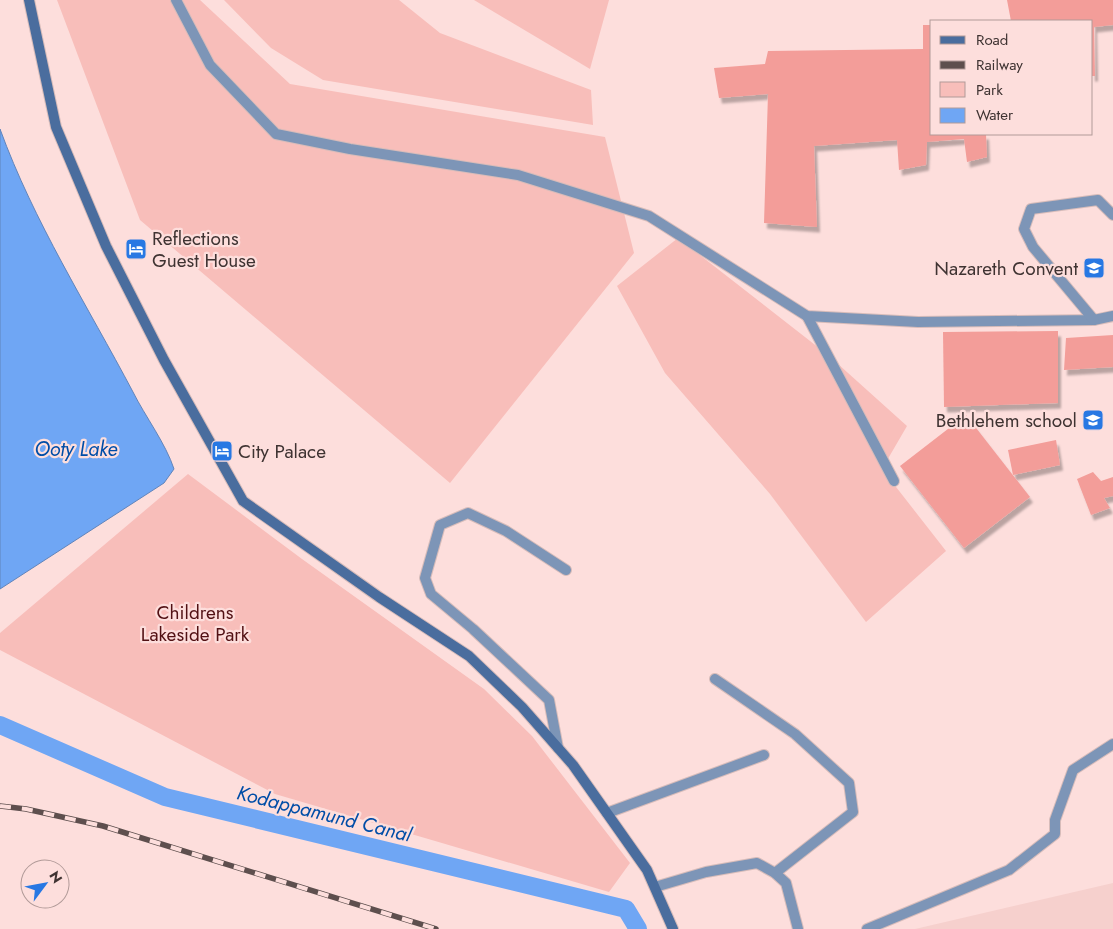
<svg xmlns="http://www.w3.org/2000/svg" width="1113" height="929" viewBox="0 0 1113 929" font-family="Jost,sans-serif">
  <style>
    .built { fill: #f6d0cd }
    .green { fill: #f8beba }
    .water { fill: #6fa6f4; stroke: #6184ba }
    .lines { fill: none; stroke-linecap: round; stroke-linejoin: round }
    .canal { stroke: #6fa6f4; stroke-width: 18 }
    .building { fill: #f39d99; filter: url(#shadow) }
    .street-casing { stroke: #d7bcba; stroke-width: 12 }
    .secondary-casing { stroke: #d7bcba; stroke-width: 12 }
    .street { stroke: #7d95b7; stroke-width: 10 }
    .secondary { stroke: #4a6d9e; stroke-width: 10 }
    .rail-casing { stroke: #5e4f4e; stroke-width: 5.5 }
    .rail { stroke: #fddedc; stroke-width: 4; stroke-dasharray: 11; stroke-linecap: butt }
    .labels { text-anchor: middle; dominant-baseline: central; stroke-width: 4.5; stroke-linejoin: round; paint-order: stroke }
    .poi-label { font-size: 19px; fill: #3f3332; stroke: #fddedc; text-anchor: start }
    .park-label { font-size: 19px; fill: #521114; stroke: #fddedc }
    .water-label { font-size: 20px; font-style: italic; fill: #004da7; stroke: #fddedc }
  </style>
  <defs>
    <filter id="shadow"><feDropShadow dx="3" dy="5.5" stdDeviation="1" flood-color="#0004"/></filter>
  </defs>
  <rect width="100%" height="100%" fill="#fddedc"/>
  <polygon class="built" points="1113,883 1113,929 915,929"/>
  <g class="green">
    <polygon points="57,0 200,0 290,84 605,137 634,253 450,483 140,220"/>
    <polygon points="224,0 399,0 440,33 591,90 593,125 323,80 271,48"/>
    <polygon points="474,0 609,0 590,69"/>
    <polygon points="678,238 828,355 907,426 882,469 946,551 866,622 770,494 665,373 617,286"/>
    <polygon points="188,474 302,559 484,689 532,736 630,863 609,892 275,794 0,650 0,633"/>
  </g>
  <path class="water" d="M0,129C34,222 87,305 133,392C145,416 166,444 174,469L164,483L0,589Z"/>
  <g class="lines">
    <polyline class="canal" points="0,725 165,797 626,909 638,929"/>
  </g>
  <g class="building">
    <polygon points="1007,0 1113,0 1113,25 1094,27 1095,76 1092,76 1092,21 1011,21"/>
    <polygon points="923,25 932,25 932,134 986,134 987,157 967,162 964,139 927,142 926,165 899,170 897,140 814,146 817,227 764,223 768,94 719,98 714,68 765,64 768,51 923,49"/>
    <polygon points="1058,331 1058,403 944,407 943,332"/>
    <polygon points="1113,335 1113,367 1064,370 1066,338"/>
    <polygon points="966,415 1030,497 964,548 900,466"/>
    <polygon points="1056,440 1060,465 1013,475 1008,450"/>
    <polygon points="1093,472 1101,481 1113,477 1113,496 1104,498 1110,508 1091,515 1077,479"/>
  </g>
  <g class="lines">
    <g class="street-casing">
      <g id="street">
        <polyline points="176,0 210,65 276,134 350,149 518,175 649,216 807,316 918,322 1094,320 1113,316"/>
        <polyline points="807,316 894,481"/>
        <polyline points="1094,320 1033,247 1024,229 1031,209 1098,200 1113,215"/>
        <polyline points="715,679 795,734 849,783 853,812 775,873"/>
        <polyline points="558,748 549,700 473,629 431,594 425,578 440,525 468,513 506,531 566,570"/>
        <polyline points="607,813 764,755"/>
        <polyline points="655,887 706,872 757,863 775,873 786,883 798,929"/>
        <polyline points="867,929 1009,870 1055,834 1055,820 1073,770 1113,744"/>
      </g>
    </g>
    <g class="secondary-casing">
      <polyline id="secondary" points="29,0 56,127 106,246 164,360 243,501 379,597 469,656 522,707 573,765 647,870 673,929"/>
    </g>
    <use href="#street" class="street"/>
    <use href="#secondary" class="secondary"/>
    <g class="rail-casing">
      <polyline id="rail" points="0,806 26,809 103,826 436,929"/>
    </g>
    <use href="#rail" class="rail"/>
  </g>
  <defs>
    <g id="hotel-square" transform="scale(1.125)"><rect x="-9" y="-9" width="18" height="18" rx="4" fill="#2878e3" stroke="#fddedc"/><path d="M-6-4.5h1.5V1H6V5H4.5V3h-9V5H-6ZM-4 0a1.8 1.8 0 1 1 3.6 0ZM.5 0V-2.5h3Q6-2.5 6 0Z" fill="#fff"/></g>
    <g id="school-square" transform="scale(1.125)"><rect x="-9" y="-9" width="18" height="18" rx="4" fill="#2878e3" stroke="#fddedc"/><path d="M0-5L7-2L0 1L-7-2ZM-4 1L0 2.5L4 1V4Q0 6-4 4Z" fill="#fff"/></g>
  </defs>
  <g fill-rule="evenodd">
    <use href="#hotel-square" x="136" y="249"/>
    <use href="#school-square" x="1094" y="268"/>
    <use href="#school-square" x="1093" y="420"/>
    <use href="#hotel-square" x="222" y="451"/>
  </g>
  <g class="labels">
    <g class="poi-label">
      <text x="152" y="238">Reflections<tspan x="152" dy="22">Guest House</tspan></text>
      <text x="1078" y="268" text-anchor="end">Nazareth Convent</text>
      <text x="1077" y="420" text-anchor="end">Bethlehem school</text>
      <text x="238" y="451">City Palace</text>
    </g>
    <g class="park-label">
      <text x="195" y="612">Childrens<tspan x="195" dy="22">Lakeside Park</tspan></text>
    </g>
    <g class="water-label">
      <text x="76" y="449">Ooty Lake</text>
      <text transform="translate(324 814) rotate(14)">Kodappamund Canal</text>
    </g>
  </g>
  <rect x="930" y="20" width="162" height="115" fill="#fddedc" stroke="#b19a98"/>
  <rect x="940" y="36" width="25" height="8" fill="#4a6d9e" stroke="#b19a98"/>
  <text x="976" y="45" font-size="15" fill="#3f3332">Road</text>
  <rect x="940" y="61" width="25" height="8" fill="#5e4f4e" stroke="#b19a98"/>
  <text x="976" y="70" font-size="15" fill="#3f3332">Railway</text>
  <rect x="940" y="82" width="25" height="15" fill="#f8beba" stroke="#b19a98"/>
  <text x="976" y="95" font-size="15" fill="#3f3332">Park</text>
  <rect x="940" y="108" width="25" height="15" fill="#6fa6f4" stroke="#b19a98"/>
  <text x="976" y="120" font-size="15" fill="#3f3332">Water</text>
  <g transform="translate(45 884) rotate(58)"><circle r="24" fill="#fddedc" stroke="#b19a98"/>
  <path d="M0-4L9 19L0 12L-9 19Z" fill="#2878e3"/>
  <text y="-8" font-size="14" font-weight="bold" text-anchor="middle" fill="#3f3332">N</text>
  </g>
</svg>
